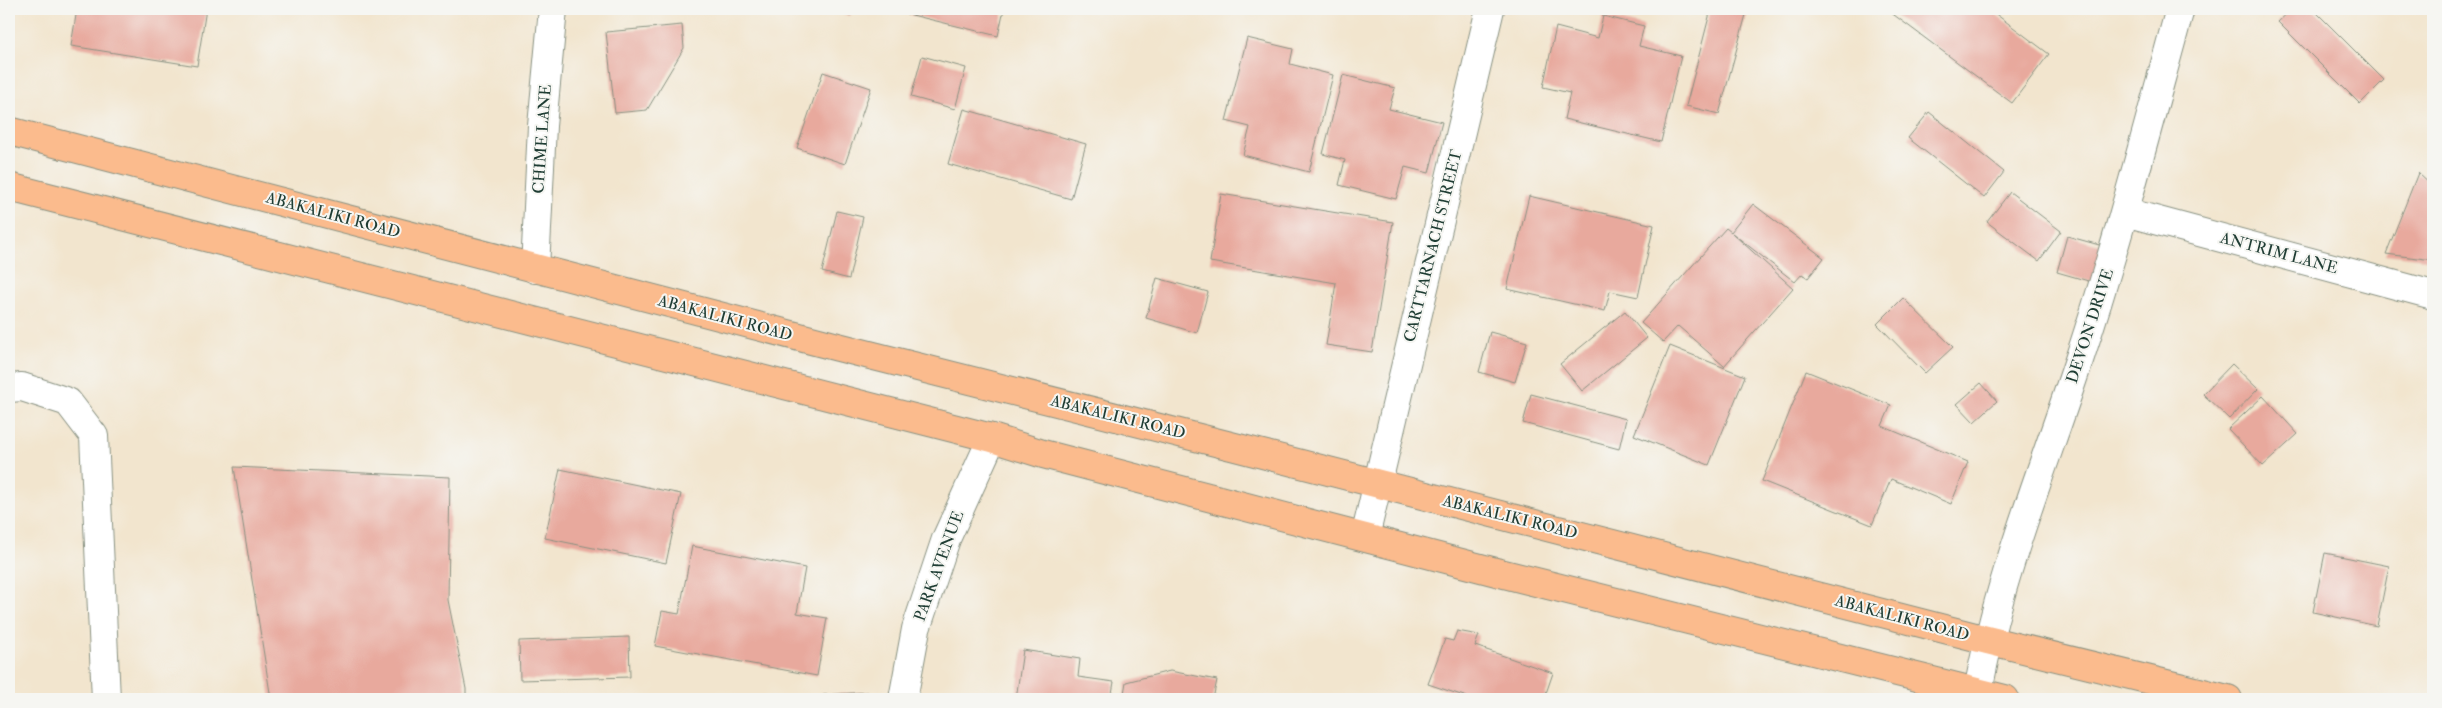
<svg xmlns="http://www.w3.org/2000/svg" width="2442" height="708" viewBox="0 0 2442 708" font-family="'IM FELL Double Pica',serif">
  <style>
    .building { fill: #e8a99d }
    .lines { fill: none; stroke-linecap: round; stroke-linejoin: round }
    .minor-casing { stroke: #889181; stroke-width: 30 }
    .major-casing { stroke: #889181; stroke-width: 30 }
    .minor { stroke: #fff; stroke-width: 28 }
    .major { stroke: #fbbb8d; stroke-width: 28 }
    .labels { text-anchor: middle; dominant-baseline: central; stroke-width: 4; stroke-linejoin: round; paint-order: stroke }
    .street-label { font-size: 16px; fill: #1f3d34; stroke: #f6f6f2 }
  </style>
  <rect width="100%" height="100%" fill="#f6f6f2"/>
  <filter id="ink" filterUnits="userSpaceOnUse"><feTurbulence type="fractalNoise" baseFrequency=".02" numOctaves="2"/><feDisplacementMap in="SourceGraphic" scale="10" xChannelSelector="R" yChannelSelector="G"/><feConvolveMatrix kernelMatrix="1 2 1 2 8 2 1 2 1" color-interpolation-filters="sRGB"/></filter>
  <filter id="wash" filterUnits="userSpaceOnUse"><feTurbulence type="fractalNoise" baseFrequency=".0096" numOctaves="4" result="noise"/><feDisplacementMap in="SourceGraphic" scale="20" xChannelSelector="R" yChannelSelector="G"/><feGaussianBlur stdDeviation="1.12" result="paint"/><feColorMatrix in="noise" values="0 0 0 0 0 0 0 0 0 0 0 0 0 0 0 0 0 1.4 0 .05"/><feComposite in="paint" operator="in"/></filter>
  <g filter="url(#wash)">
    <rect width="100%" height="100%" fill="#f2e5ce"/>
    <g id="blocks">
      <g class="building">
        <polygon points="77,9 206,9 197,66 71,46"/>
        <polygon points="824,9 852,9 850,16"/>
        <polygon points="887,9 1004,9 998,36"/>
        <polygon points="1711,9 1747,11 1719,114 1686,106"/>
        <polygon points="1886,9 1989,9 2049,54 2012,103"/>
        <polygon points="2292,9 2313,9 2384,80 2360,104 2278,22"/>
        <polygon points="1603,16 1644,26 1639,46 1681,56 1661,142 1564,119 1570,93 1543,87 1556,27 1598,38"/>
        <polygon points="682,25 684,48 647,110 615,113 606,32"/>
        <polygon points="1247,38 1293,49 1290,64 1333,75 1309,172 1243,155 1250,127 1226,121"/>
        <polygon points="922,56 966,68 955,109 911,97"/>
        <polygon points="823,72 871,88 845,164 797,148"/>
        <polygon points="1343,75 1395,88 1389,109 1442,122 1429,173 1405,167 1396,199 1339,185 1345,160 1323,154"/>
        <polygon points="964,109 1086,144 1071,199 948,164"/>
        <polygon points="1929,112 2004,172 1984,198 1908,138"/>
        <polygon points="2418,173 2433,187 2433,260 2386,254"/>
        <polygon points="2010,192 2061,231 2039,261 1987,222"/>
        <polygon points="1221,194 1393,222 1372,352 1326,345 1336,283 1210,262"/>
        <polygon points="1529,196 1654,225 1638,297 1610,291 1605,311 1507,289"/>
        <polygon points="1753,204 1824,258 1808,278 1802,274 1795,282 1732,233 1793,288 1724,366 1678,326 1663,342 1641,323 1726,228 1731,232"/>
        <polygon points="837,211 863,217 849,279 822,272"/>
        <polygon points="2067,236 2103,246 2092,282 2057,272"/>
        <polygon points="1157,278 1208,292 1197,333 1146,318"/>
        <polygon points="1903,298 1953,347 1925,373 1877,324"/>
        <polygon points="1625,311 1647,338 1582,391 1560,364"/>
        <polygon points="1490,332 1527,342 1515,382 1479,372"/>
        <polygon points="1670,346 1745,376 1709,465 1634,435"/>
        <polygon points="2232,364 2258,389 2229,419 2203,394"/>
        <polygon points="1806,371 1891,405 1882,426 1968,462 1951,504 1891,479 1872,525 1762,481"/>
        <polygon points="1981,383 1997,401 1974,422 1957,404"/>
        <polygon points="1531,394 1626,419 1619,449 1523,423"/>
        <polygon points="2263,396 2298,434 2263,466 2228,429"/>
        <polygon points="234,467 450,477 448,600 466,689 466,699 271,699"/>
        <polygon points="560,469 681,494 666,563 545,538"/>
        <polygon points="692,546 805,568 797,613 827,618 817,676 655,646 662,611 679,614"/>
        <polygon points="2325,553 2389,566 2377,626 2313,612"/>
        <polygon points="1457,631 1479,635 1475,646 1553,673 1544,699 1466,699 1467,697 1428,684 1445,639 1453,641"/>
        <polygon points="629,637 630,677 520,680 519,641"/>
        <polygon points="1023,650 1080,659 1078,677 1114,682 1111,699 1016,699"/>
        <polygon points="1170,671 1217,680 1213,699 1123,699 1126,682"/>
        <polygon points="868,692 869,699 823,699 823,695"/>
      </g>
    </g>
  </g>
  <g filter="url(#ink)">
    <use href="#blocks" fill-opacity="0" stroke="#889181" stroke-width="1"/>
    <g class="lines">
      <g class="minor-casing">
        <g id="minor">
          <polyline points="2125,212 2433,295"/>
          <polyline points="535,269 542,126 553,9"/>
          <polyline points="9,388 22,387 68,402 94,436 106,699"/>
          <polyline points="1365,537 1490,9"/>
          <path d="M1978,692C1998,577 2044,468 2080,357C2118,242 2148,125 2180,9"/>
          <polyline points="903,699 916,629 946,539 992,438"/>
        </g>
      </g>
      <g class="major-casing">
        <g id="major">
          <polyline points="9,131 838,347 1235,447 1987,640 2228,699"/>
          <polyline points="9,187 992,438 1043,454 1496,572 2005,699"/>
        </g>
      </g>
      <use href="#minor" class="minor"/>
      <use href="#major" class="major"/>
    </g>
  </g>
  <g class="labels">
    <g class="street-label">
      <text transform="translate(542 139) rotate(-86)">CHIME LANE</text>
      <text transform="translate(333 215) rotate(15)">ABAKALIKI ROAD</text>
      <text transform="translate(1433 246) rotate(-76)">CARTTARNACH STREET</text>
      <text transform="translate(2279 253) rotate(15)">ANTRIM LANE</text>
      <text transform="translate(725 318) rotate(15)">ABAKALIKI ROAD</text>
      <text transform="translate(2090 326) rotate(-72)">DEVON DRIVE</text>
      <text transform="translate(1118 417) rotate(14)">ABAKALIKI ROAD</text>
      <text transform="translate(1510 517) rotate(14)">ABAKALIKI ROAD</text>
      <text transform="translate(939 566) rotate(-70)">PARK AVENUE</text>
      <text transform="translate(1902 618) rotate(15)">ABAKALIKI ROAD</text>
    </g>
  </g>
  <rect width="2442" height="708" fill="none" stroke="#f6f6f2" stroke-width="30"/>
</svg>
